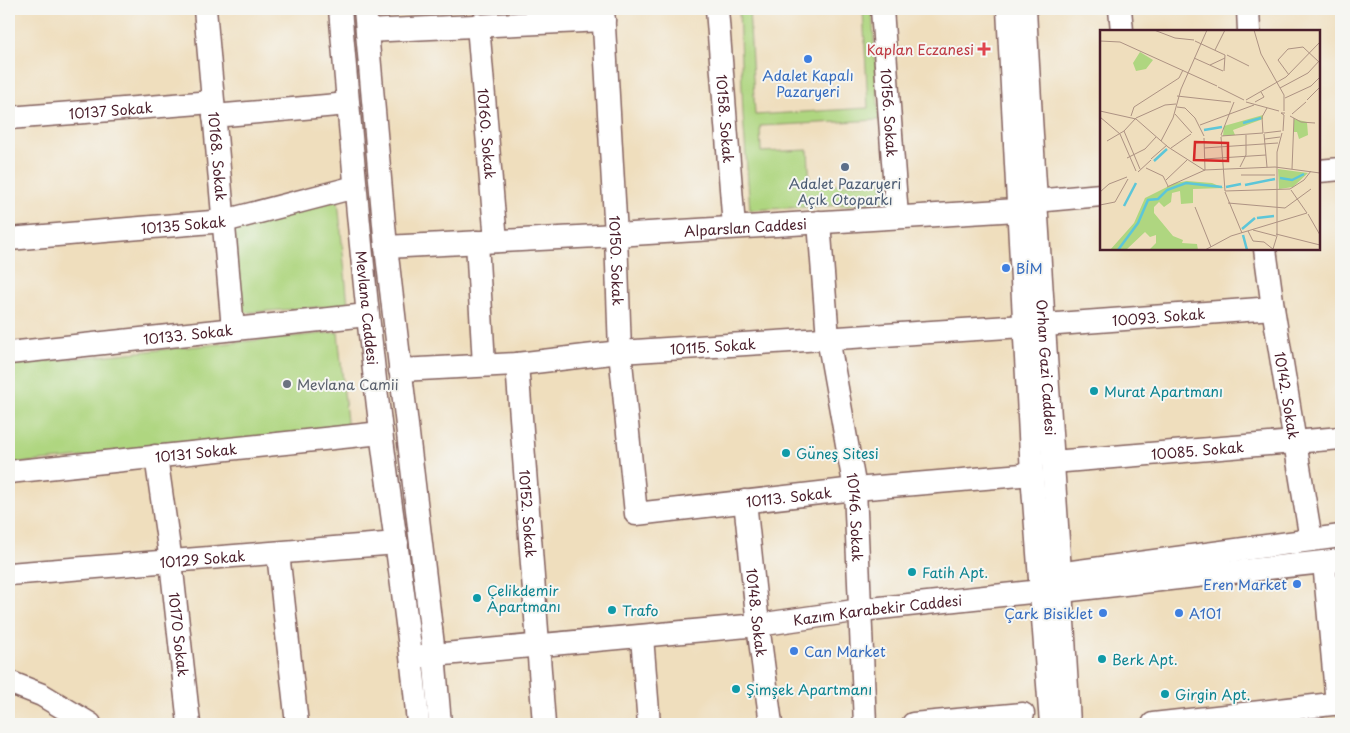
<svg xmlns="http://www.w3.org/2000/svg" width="1350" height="733" viewBox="0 0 1350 733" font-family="'Playpen Sans',sans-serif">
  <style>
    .green { fill: #afd680; stroke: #7c7a56 }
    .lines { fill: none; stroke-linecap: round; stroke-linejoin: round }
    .minor-casing { stroke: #84625e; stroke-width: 25 }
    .minor { stroke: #fff; stroke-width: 22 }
    .health-dot { fill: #e0444e; stroke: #f6f6f2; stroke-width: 2 }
    .shop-dot { fill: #3f7fe0; stroke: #f6f6f2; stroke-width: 2 }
    .service-dot { fill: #5c6f8a; stroke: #f6f6f2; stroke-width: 2 }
    .worship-dot { fill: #6b7280; stroke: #f6f6f2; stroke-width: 2 }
    .culture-dot { fill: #0f9aa8; stroke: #f6f6f2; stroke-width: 2 }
    .labels { text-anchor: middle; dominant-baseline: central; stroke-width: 4; stroke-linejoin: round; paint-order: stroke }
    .health-label { font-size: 14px; fill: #be3a42; stroke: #f6f6f2; text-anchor: end }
    .shop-label { font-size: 14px; fill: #366cbe; stroke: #f6f6f2; text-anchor: start }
    .street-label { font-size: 14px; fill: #4a1f2b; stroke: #f6f6f2 }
    .service-label { font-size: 14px; fill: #4e5e75; stroke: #f6f6f2 }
    .worship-label { font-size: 14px; fill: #5b616d; stroke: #f6f6f2; text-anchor: start }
    .culture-label { font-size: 14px; fill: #0d838f; stroke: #f6f6f2; text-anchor: start }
    .inset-river { fill: none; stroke: #5dc6d8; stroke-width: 2.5 }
    .inset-road { fill: none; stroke: #ad9283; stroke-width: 1 }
    .view { fill: #d62828; fill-opacity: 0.15; stroke: #d62828; stroke-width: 2.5 }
    .inset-edge { fill: none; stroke: #4a1f2b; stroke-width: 2.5 }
  </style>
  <rect width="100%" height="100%" fill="#f6f6f2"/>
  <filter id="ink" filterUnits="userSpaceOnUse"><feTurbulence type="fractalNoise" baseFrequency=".02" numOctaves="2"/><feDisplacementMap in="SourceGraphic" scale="10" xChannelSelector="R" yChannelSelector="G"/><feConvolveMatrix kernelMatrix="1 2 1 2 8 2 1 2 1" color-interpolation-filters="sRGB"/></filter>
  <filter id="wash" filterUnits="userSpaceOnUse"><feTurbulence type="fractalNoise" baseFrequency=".0096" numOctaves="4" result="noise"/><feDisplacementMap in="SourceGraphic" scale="20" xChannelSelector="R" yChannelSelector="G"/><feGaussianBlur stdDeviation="1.12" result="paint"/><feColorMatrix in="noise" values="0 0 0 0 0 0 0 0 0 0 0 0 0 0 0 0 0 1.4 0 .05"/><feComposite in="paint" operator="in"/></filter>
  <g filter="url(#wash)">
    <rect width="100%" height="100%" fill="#efdebd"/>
    <g class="green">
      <polygon points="739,9 749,9 755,115 868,108 863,9 872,9 879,120 760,126 761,152 808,150 810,186 882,182 884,203 750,210 743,115"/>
      <polygon points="338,200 348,305 241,313 232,229"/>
      <polygon points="338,332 348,432 9,464 9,365"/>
    </g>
  </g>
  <g filter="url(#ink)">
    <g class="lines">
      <g class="minor-casing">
        <g id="minor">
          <path id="s1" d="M205,9L233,329"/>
          <path id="s2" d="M340,9C352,150 364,291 381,431C393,529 410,626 418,724"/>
          <polyline points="365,9 386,247 434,654 440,724"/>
          <path id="s3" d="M603,9L616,235L620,352L636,514L855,489L1032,474"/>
          <path id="s4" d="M717,9L734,227"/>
          <path id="s5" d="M882,9L897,217"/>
          <polyline points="1008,9 1032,474 1051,724"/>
          <path id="s6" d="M1025,9C1037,247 1056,486 1069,724"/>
          <polyline points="1120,9 1122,31"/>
          <polyline points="1248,9 1249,31"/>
          <path id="s7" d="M478,25L496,241"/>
          <polyline points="367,31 604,20"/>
          <polyline points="214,116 348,104"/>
          <path id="s8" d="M9,118L212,102"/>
          <polyline points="1319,171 1341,169"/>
          <path id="s9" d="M819,222L828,338L855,489L865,724"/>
          <path id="s10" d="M9,239L224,221L355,187"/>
          <polyline points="477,242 484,365"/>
          <path id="s11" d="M386,247L616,235L1017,210L1035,201L1101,195"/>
          <path id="s12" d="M1265,249L1273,308L1311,540"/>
          <path id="s13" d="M1044,325L1273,308"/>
          <path id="s14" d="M9,353L367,315"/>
          <path id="s15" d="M517,364L544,724"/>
          <path id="s16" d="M400,370L517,364L620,352L1025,326"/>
          <path id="s17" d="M156,456L171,562L189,724"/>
          <path id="s18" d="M1053,462L1341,438"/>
          <path id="s19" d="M9,472L381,433"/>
          <path id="s20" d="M745,501L758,625L771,724"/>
          <polyline points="278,553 297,724"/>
          <polyline points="1324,562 1337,704"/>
          <polyline points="1045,573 1072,572 1341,536"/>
          <path id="s21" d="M9,574L397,543"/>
          <polyline points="642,637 649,724"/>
          <path id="s22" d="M412,657L758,625L861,610L1041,591H1062L1341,560"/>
          <polyline points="9,682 42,695 90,724"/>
          <polyline points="913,724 1023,714"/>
          <polyline points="1153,724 1341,703"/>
        </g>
      </g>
      <use href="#minor" class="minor"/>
    </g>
  </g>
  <path class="health-dot" d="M981.5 41.5h5v5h5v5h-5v5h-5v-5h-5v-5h5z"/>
  <g class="shop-dot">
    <circle cx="808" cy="59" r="5"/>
    <circle cx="1006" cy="268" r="5"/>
    <circle cx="1297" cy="584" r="5"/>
    <circle cx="1103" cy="613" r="5"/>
    <circle cx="1179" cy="613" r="5"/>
    <circle cx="794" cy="651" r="5"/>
  </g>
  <circle class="service-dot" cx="845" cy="167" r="5"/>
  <circle class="worship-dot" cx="287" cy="384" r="5"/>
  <g class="culture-dot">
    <circle cx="1094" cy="391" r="5"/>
    <circle cx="786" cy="453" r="5"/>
    <circle cx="912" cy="572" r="5"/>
    <circle cx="477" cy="598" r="5"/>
    <circle cx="612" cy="610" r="5"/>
    <circle cx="1102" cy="659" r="5"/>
    <circle cx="736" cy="689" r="5"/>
    <circle cx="1165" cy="694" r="5"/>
  </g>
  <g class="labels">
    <g class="health-label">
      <text x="974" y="49">Kaplan Eczanesi</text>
    </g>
    <g class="shop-label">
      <text x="808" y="75" text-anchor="middle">Adalet Kapalı<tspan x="808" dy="16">Pazaryeri</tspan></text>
      <text x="1016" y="268">BİM</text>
      <text x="1287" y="584" text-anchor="end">Eren Market</text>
      <text x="1093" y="613" text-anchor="end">Çark Bisiklet</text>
      <text x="1189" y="613">A101</text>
      <text x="804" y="651">Can Market</text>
    </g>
    <g class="street-label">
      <text stroke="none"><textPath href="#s8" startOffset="102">10137 Sokak</textPath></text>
      <text stroke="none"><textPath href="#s5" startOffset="104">10156. Sokak</textPath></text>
      <text stroke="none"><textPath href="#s4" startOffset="110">10158. Sokak</textPath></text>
      <text stroke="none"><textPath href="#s7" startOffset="109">10160. Sokak</textPath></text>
      <text stroke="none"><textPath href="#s1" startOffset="148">10168. Sokak</textPath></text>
      <text stroke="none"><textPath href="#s10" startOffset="175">10135 Sokak</textPath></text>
      <text stroke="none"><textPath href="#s11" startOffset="360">Alparslan Caddesi</textPath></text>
      <text stroke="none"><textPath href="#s3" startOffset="252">10150. Sokak</textPath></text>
      <text stroke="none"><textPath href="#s2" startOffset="300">Mevlana Caddesi</textPath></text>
      <text stroke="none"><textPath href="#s13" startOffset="115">10093. Sokak</textPath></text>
      <text stroke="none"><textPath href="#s14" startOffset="180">10133. Sokak</textPath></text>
      <text stroke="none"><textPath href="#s16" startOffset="314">10115. Sokak</textPath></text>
      <text stroke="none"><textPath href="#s6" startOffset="359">Orhan Gazi Caddesi</textPath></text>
      <text stroke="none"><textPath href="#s12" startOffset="148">10142. Sokak</textPath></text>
      <text stroke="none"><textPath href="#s18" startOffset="145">10085. Sokak</textPath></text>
      <text stroke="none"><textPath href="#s19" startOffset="188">10131 Sokak</textPath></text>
      <text stroke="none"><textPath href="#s3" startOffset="660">10113. Sokak</textPath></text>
      <text stroke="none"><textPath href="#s15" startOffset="150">10152. Sokak</textPath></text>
      <text stroke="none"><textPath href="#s9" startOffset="298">10146. Sokak</textPath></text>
      <text stroke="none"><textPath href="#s21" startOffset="194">10129 Sokak</textPath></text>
      <text stroke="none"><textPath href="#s22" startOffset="468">Kazım Karabekir Caddesi</textPath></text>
      <text stroke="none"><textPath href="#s20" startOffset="112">10148. Sokak</textPath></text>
      <text stroke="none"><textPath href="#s17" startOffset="180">10170 Sokak</textPath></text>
    </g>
    <g class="service-label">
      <text x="845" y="183">Adalet Pazaryeri<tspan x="845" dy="16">Açık Otoparkı</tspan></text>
    </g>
    <g class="worship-label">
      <text x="297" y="384">Mevlana Camii</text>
    </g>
    <g class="culture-label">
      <text x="1104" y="391">Murat Apartmanı</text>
      <text x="796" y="453">Güneş Sitesi</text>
      <text x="922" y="572">Fatih Apt.</text>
      <text x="487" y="590">Çelikdemir<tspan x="487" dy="16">Apartmanı</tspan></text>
      <text x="622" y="610">Trafo</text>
      <text x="1112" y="659">Berk Apt.</text>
      <text x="746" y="689">Şimşek Apartmanı</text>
      <text x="1175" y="694">Girgin Apt.</text>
    </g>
  </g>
  <g transform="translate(1100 30)">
    <rect width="220" height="220" fill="#efdebd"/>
    <path d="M40,22L53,30L46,39L36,41L33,33ZM163,85V89L133,100L135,105L123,106L124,96ZM194,89L207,92L208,105L199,109L197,102H194ZM178,139L208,143L193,157L179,159ZM87,151L112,153L124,158L93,159V173L81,174L80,161L72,163L71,172L64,177L59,172L54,177V183L73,206L83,210L82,213L97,214L98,220L50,219L56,213V205L50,207L45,202L26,220H10L34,193L45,168L75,153Z" fill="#afd680"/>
    <path class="inset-river" d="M143,93L161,88M104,100L122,97M54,131L67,119M180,148L192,150L204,144M145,155L175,149M126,157L141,154M24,176L36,153M157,188L174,186M142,199L155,188M143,205L147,220M18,220L38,193L48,170L58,169L67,160L86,153L122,157"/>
    <path class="inset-road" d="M54,0L75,8L94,10M154,0L161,24L184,65V81M0,11L20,12L117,56M95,11L125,25L124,41M115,20L125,0M127,25L149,36M94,28L123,41M110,35L125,28M189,45L178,30L188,19L203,17L220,33M118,57L144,70M180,58L208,43L220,30M77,66L131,72M185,68L211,56L220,47M146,70L186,47L220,12M207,70L220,57M146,72L179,81M155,72L164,67L161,62M77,77L85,78L95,88L104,106M0,81L36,89L68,117L104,140L175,137L220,143M75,84L92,103M192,84L206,72M31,86L34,77L79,48L83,40M190,86L201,92L215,93M0,87L20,104L36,141M100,95L154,75M24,101L40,139M183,101L184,85L181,83H185M163,103L162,87L167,78M164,103L181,101M164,104L167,137M121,105L134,72M121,106L163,103M121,107L125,161L190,159L204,150L211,141M165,109L180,107M7,111L24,101L36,88L65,75L76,74M61,111L73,88L81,59L107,0M71,118L91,104M104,118L178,113M27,128L45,119L56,107M51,129L67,115M104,129L166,125M140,137L146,125V105M46,138L63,146L68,156M192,139L194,88M38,142L51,130M141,145H175M66,150L87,130M67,157L105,140L104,108M191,160L207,183M0,162L9,154L27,147M125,162L142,203M15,172L28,149M128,173L185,178L211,159M0,175L15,172M95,177L111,217M208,184L220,205M153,200L176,206M148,201L153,211L164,212L174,220M176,204L220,215M173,219L177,206V122L182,103M105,220L131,206L207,183"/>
    <path class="view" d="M95,112L128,113V131L94,130Z"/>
    <rect width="220" height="220" class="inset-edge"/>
  </g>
  <rect width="1350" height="733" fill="none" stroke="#f6f6f2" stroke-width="30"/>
</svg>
